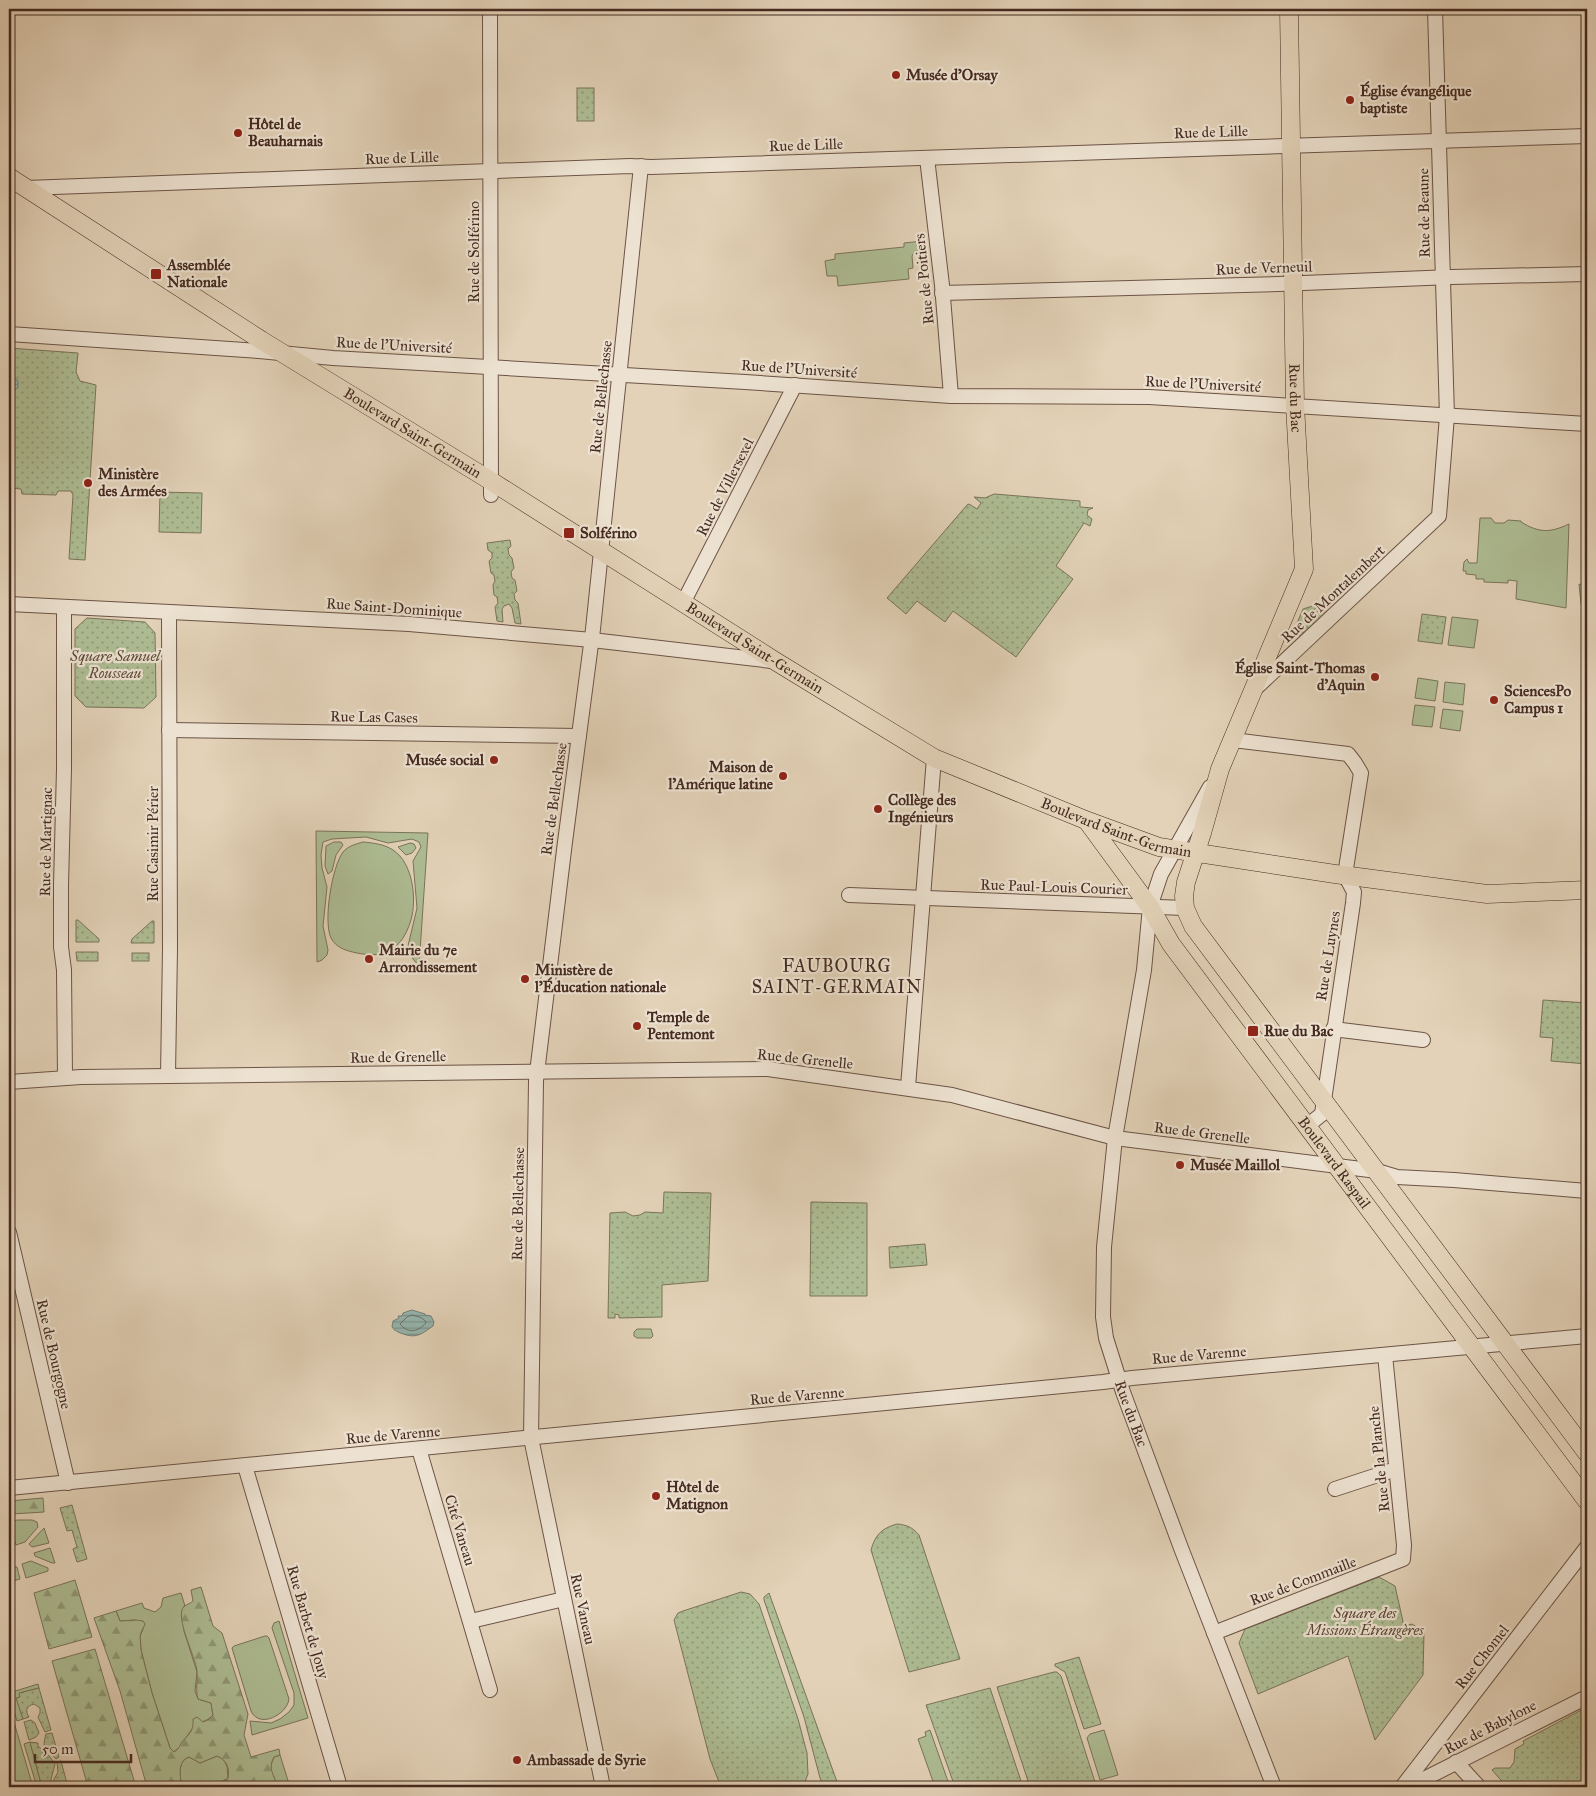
<svg xmlns="http://www.w3.org/2000/svg" width="1596" height="1796" viewBox="0 0 1596 1796" font-family="'IM FELL Great Primer',serif">
  <style>
    .grass { fill: #aebd94; stroke: #7a745a }
    .forest { fill: url(#forest-firs); stroke: #7a745a }
    .park { fill: url(#park-dots); stroke: #7a745a }
    .water { fill: url(#water-rules); stroke: #757f77 }
    .lines { fill: none; stroke-linecap: round; stroke-linejoin: round }
    .shore { stroke: #6d7068; stroke-width: 1 }
    .minor-casing { stroke: #6c5446; stroke-width: 16 }
    .major-casing { stroke: #452a20; stroke-width: 19 }
    .minor { stroke: #ede2d1; stroke-width: 14 }
    .major { stroke: #e3d2b8; stroke-width: 18 }
    .poi-dot { fill: #8f2418; stroke: #ede2d1; stroke-width: 2 }
    .labels { text-anchor: middle; dominant-baseline: central; stroke-width: 4.5; stroke-linejoin: round; paint-order: stroke }
    .poi-label { font-size: 15px; font-weight: bold; fill: #452a20; stroke: #ede2d1; text-anchor: start }
    .street-label { font-size: 15px; fill: #452a20; stroke: #ede2d1 }
    .park-label { font-size: 15px; font-style: italic; fill: #5a4737; stroke: #ede2d1 }
    .quarter-label { font-size: 18px; letter-spacing: 1px; fill: #452a20; stroke: #ede2d1 }
  </style>
  <defs>
    <pattern id="forest-firs" width="22" height="20" patternUnits="userSpaceOnUse" patternTransform="scale(1.25)"><rect width="22" height="20" fill="#aebd94"/><path d="M5 1l3.5 6h-7zM16 11l3.5 6h-7z" fill="#8f9a78"/></pattern>
    <pattern id="park-dots" width="8" height="8" patternUnits="userSpaceOnUse" patternTransform="scale(1.25)"><rect width="8" height="8" fill="#aebd94"/><path d="M2 2h.1M6 6h.1" fill="none" stroke="#8f9a78" stroke-width="1.8" stroke-linecap="round"/></pattern>
    <pattern id="water-rules" width="6" height="5" patternUnits="userSpaceOnUse" patternTransform="scale(1.25)"><rect width="6" height="5" fill="#95b7b1"/><path d="M0 2.5h6" fill="none" stroke="#7b9590"/></pattern>
  </defs>
  <rect width="100%" height="100%" fill="#e3d2b8"/>
  <filter id="stains"><feTurbulence type="fractalNoise" baseFrequency=".004" numOctaves="4"/><feColorMatrix values="0 0 0 0 .2 0 0 0 0 .09 0 0 0 0 .02 0 0 0 .5 -.17"/></filter>
  <radialGradient id="worn" r=".72"><stop offset=".6" stop-color="#630" stop-opacity="0"/><stop offset="1" stop-color="#630" stop-opacity=".3"/></radialGradient>
  <g class="grass">
    <polygon points="923,241 923,249 915,251 912,256 913,268 908,269 909,279 838,286 837,276 827,276 825,261 835,259 835,254 904,247 904,243"/>
    <path d="M1480,518H1491L1495,523H1504L1508,520L1521,521V522C1539,533 1550,533 1569,524L1566,608L1516,599L1517,581L1508,580V583L1484,582V579H1476V575L1466,574V571H1463L1464,562L1467,559L1469,563H1477Z"/>
    <polygon points="1579,584 1587,587 1587,604 1581,604"/>
    <polygon points="1452,617 1478,620 1474,648 1448,645"/>
    <polygon points="1418,678 1438,681 1435,701 1415,698"/>
    <polygon points="1445,682 1465,684 1463,705 1443,702"/>
    <polygon points="1415,705 1435,707 1432,727 1412,725"/>
    <polygon points="1443,709 1463,711 1460,731 1440,728"/>
    <polygon points="316,831 428,833 419,966 413,959 408,946 417,908 413,861 421,847 419,842 412,839 388,843 366,837 332,839 323,842 321,855 322,868 327,887 323,926 328,950 327,955 322,960 317,962"/>
    <polygon points="334,842 341,842 343,845 336,855 332,871 328,874 325,866 326,846"/>
    <path d="M363,842C373,843 384,844 393,850C413,863 417,899 411,920C402,949 386,959 357,953C347,951 336,948 331,938C323,921 332,867 343,852C348,846 356,844 363,842Z"/>
    <polygon points="410,843 414,844 416,848 412,853 406,855 398,847"/>
    <polygon points="637,1329 651,1329 653,1336 651,1338 637,1338 634,1336 634,1332"/>
    <polygon points="17,1520 32,1520 37,1522 38,1527 25,1542 16,1545 9,1523"/>
    <polygon points="44,1528 49,1543 32,1547 29,1544"/>
    <polygon points="50,1548 55,1563 52,1563 35,1556 34,1553"/>
    <polygon points="31,1561 48,1568 48,1571 26,1578 22,1564"/>
    <polygon points="13,1567 17,1567 20,1579 9,1582 9,1573"/>
    <path d="M181,1593L185,1606H184V1631L197,1672L195,1691L198,1699L211,1703L213,1715C208,1721 201,1721 195,1726C187,1733 183,1747 173,1752L170,1748L152,1693L141,1650L140,1636L143,1629L136,1620L120,1621L116,1611L142,1603L144,1608L155,1612L161,1607L163,1598Z"/>
    <polygon points="279,1621 308,1718 252,1735 250,1721 271,1723 280,1719 289,1712 294,1705 294,1693 272,1628 274,1623"/>
    <path d="M265,1636H267L269,1638L289,1699C287,1715 259,1729 251,1711L232,1648L234,1646Z"/>
    <polygon points="38,1684 39,1688 20,1693 20,1697 17,1698 23,1719 17,1721 10,1696 13,1695 12,1692"/>
    <polygon points="9,1705 33,1787 12,1787 9,1777"/>
    <polygon points="930,1730 950,1787 935,1787 918,1739 926,1736 925,1732"/>
    <polygon points="1104,1730 1118,1775 1100,1780 1087,1738 1090,1734"/>
    <polygon points="30,1742 42,1787 37,1787 24,1744"/>
    <polygon points="280,1755 290,1787 277,1787 274,1777 271,1772 271,1765 274,1757"/>
    <path d="M217,1756L223,1759L227,1766L228,1778L213,1787H182C180,1777 177,1761 189,1757L200,1763Z"/>
  </g>
  <g class="forest">
    <polygon points="43,1498 44,1512 11,1514 9,1501"/>
    <polygon points="75,1580 92,1637 49,1649 34,1593"/>
    <path d="M201,1587L213,1626L222,1633L248,1714L244,1735L251,1757L279,1749L280,1755L274,1757C267,1769 275,1775 277,1787H213L228,1778C230,1769 227,1760 217,1756L200,1763L189,1757C177,1761 180,1777 182,1787H147L120,1691L94,1618L116,1611L120,1621L136,1620L143,1621L145,1624L140,1636L141,1650L152,1693L170,1748L174,1752C179,1749 179,1747 182,1742C189,1734 194,1731 193,1719L197,1717L203,1722L208,1720L213,1715L211,1703L198,1699C195,1689 198,1681 197,1671C195,1656 178,1624 182,1610C183,1605 190,1604 193,1601L191,1590Z"/>
    <polygon points="95,1649 136,1787 88,1787 52,1661"/>
  </g>
  <g class="park">
    <rect x="577" y="88" width="17" height="33"/>
    <polygon points="9,348 78,353 76,372 80,381 96,385 85,560 69,559 73,495 71,491 58,491 56,495 22,494 21,489 9,488"/>
    <polygon points="160,492 202,493 201,533 159,532"/>
    <polygon points="994,494 1080,501 1080,507 1093,508 1088,510 1087,515 1092,519 1090,526 1084,523 1056,566 1073,579 1016,657 953,611 945,622 917,601 906,614 887,598 967,505 969,504 977,509 981,503 974,497 985,498"/>
    <polygon points="510,540 511,546 508,549 509,555 512,558 514,568 511,572 512,578 515,580 517,591 514,594 515,600 518,603 521,624 515,623 512,608 509,604 504,606 502,609 503,622 497,621 495,607 498,603 497,597 494,595 493,585 495,581 494,575 491,573 489,561 492,558 492,553 488,550 487,543"/>
    <polygon points="1319,604 1310,615 1312,616 1322,608 1326,613 1302,635 1295,636 1293,633 1303,609"/>
    <polygon points="1422,614 1446,617 1442,644 1418,641"/>
    <polygon points="87,618 145,622 155,633 156,697 144,708 86,707 75,696 75,629"/>
    <polygon points="76,920 78,920 99,939 99,942 76,942"/>
    <polygon points="152,921 154,921 154,943 131,943 132,939"/>
    <polygon points="76,952 98,952 98,961 77,961"/>
    <rect x="132" y="953" width="17" height="8"/>
    <polygon points="1543,1000 1587,1003 1587,1064 1551,1061 1553,1038 1540,1037"/>
    <polygon points="664,1192 711,1193 708,1281 662,1285 662,1317 619,1318 619,1315 615,1314 615,1318 608,1318 610,1213 625,1212 633,1216 640,1215 645,1212 663,1213"/>
    <polygon points="811,1202 867,1203 867,1296 810,1296"/>
    <polygon points="925,1244 927,1265 890,1268 889,1247"/>
    <polygon points="72,1505 87,1559 77,1562 73,1549 77,1547 72,1530 67,1531 60,1508"/>
    <path d="M897,1524C907,1525 912,1527 919,1535L960,1659L909,1672L871,1550C875,1535 882,1528 897,1524Z"/>
    <polygon points="1379,1577 1395,1586 1404,1626 1412,1624 1424,1632 1423,1675 1375,1740 1348,1656 1258,1694 1239,1643 1245,1629"/>
    <polygon points="741,1592 750,1594 759,1604 798,1719 807,1753 808,1774 803,1787 721,1787 710,1759 674,1620 678,1613 683,1611"/>
    <polygon points="769,1593 836,1779 838,1787 824,1787 820,1778 804,1717 764,1600 764,1597"/>
    <polygon points="1079,1657 1101,1724 1084,1729 1065,1672 1055,1666 1055,1664"/>
    <polygon points="1054,1672 1057,1672 1061,1676 1095,1782 1079,1787 1030,1787 997,1687"/>
    <path d="M39,1688L51,1730L45,1732L38,1717L40,1713V1708L34,1704C26,1706 25,1711 29,1717L23,1719L16,1698L20,1697L19,1693Z"/>
    <polygon points="990,1688 1023,1787 955,1787 926,1705"/>
    <polygon points="1587,1707 1587,1787 1507,1787 1492,1770 1495,1768 1510,1768 1514,1762 1515,1749 1524,1744 1523,1741"/>
    <polygon points="31,1720 35,1723 39,1733 36,1737 29,1740 24,1722"/>
    <path d="M52,1733L59,1757L56,1759C47,1748 41,1752 46,1734Z"/>
    <polygon points="30,1742 38,1743 38,1746 50,1757 55,1764 49,1787 42,1787"/>
    <polygon points="61,1761 68,1787 52,1787 52,1783 58,1772 57,1762"/>
  </g>
  <g class="water">
    <polygon points="9,377 13,377 18,381 18,387 14,391 9,391"/>
    <path d="M412,1310L425,1314V1315L431,1316L434,1322L433,1326C419,1336 415,1339 398,1332C392,1328 397,1333 392,1327L393,1321L399,1318L398,1316H402L403,1313Z"/>
  </g>
  <g class="lines">
    <path class="shore" d="M412,1315C417,1316 425,1318 426,1323C418,1332 408,1334 400,1324L407,1317Z"/>
    <g class="minor-casing">
      <g id="minor">
        <polyline points="490,9 491,495"/>
        <polyline points="927,158 942,285 951,396"/>
        <polyline points="26,188 630,166 651,167 1587,136"/>
        <polyline points="942,293 1279,284 1451,277 1587,274"/>
        <polyline points="9,334 259,351 333,358 745,382 951,396 1149,397 1587,424"/>
        <polyline points="683,603 795,385"/>
        <polyline points="9,604 409,624 592,640 772,661"/>
        <polyline points="64,607 64,769 61,885 61,947 64,970 65,1077"/>
        <polyline points="1256,688 1439,516 1447,416 1435,9"/>
        <polyline points="169,730 579,736"/>
        <polyline points="1233,740 1348,754 1355,763 1361,773 1345,875 1354,892 1353,903 1322,1114 1307,1126"/>
        <path id="s1" d="M1210,787L1161,874L1150,907L1144,970L1115,1138L1104,1247L1103,1317L1106,1338L1123,1392L1181,1548L1274,1787"/>
        <polyline points="849,895 1185,908"/>
        <polyline points="1333,1029 1423,1040"/>
        <polyline points="168,1076 170,948 169,612"/>
        <polyline points="9,1082 81,1077 768,1069 952,1095 1115,1138 1377,1171 1397,1177 1454,1180 1587,1191"/>
        <polyline points="908,1087 934,758"/>
        <polyline points="9,1232 68,1483"/>
        <polyline points="419,1449 490,1690"/>
        <polyline points="245,1466 340,1787"/>
        <polyline points="9,1488 1103,1382 1132,1378 1587,1336"/>
        <polyline points="1335,1489 1396,1469"/>
        <polyline points="471,1621 564,1599"/>
        <polyline points="1214,1633 1403,1559 1404,1545 1385,1355"/>
        <polyline points="1456,1762 1479,1787"/>
        <polyline points="603,1787 531,1438 536,1081 565,842 593,629 641,166"/>
        <polyline points="1402,1787 1587,1547"/>
        <polyline points="1408,1787 1587,1697"/>
      </g>
    </g>
    <g class="major-casing">
      <g id="major">
        <path id="s2" d="M1289,9L1295,405L1304,569L1220,769L1202,833L1186,882L1184,896L1185,908L1193,926L1587,1453"/>
        <path id="s3" d="M9,177L261,340L491,481L775,661L934,758L1088,821L1159,847L1335,874L1487,894L1587,890"/>
        <path id="s4" d="M1087,821L1150,907L1171,944L1587,1501"/>
      </g>
    </g>
    <use href="#minor" class="minor"/>
    <use href="#major" class="major"/>
  </g>
  <g class="poi-dot">
    <circle cx="896" cy="75" r="5"/>
    <circle cx="1350" cy="100" r="5"/>
    <circle cx="238" cy="133" r="5"/>
    <rect x="150" y="268" width="12" height="12" rx="2.5"/>
    <circle cx="88" cy="483" r="5"/>
    <rect x="563" y="527" width="12" height="12" rx="2.5"/>
    <circle cx="1375" cy="677" r="5"/>
    <circle cx="1494" cy="700" r="5"/>
    <circle cx="494" cy="760" r="5"/>
    <circle cx="783" cy="776" r="5"/>
    <circle cx="878" cy="809" r="5"/>
    <circle cx="369" cy="959" r="5"/>
    <circle cx="525" cy="979" r="5"/>
    <circle cx="637" cy="1026" r="5"/>
    <rect x="1247" y="1025" width="12" height="12" rx="2.5"/>
    <circle cx="1180" cy="1165" r="5"/>
    <circle cx="656" cy="1496" r="5"/>
    <circle cx="517" cy="1760" r="5"/>
  </g>
  <g class="labels">
    <g class="poi-label">
      <text x="906" y="75">Musée d'Orsay</text>
      <text x="1360" y="91">Église évangélique<tspan x="1360" dy="17">baptiste</tspan></text>
      <text x="248" y="124">Hôtel de<tspan x="248" dy="17">Beauharnais</tspan></text>
      <text x="167" y="265">Assemblée<tspan x="167" dy="17">Nationale</tspan></text>
      <text x="98" y="474">Ministère<tspan x="98" dy="17">des Armées</tspan></text>
      <text x="580" y="533">Solférino</text>
      <text x="1365" y="668" text-anchor="end">Église Saint-Thomas<tspan x="1365" dy="17">d'Aquin</tspan></text>
      <text x="1504" y="691">SciencesPo<tspan x="1504" dy="17">Campus 1</tspan></text>
      <text x="484" y="760" text-anchor="end">Musée social</text>
      <text x="773" y="767" text-anchor="end">Maison de<tspan x="773" dy="17">l’Amérique latine</tspan></text>
      <text x="888" y="800">Collège des<tspan x="888" dy="17">Ingénieurs</tspan></text>
      <text x="379" y="950">Mairie du 7e<tspan x="379" dy="17">Arrondissement</tspan></text>
      <text x="535" y="970">Ministère de<tspan x="535" dy="17">l'Éducation nationale</tspan></text>
      <text x="647" y="1017">Temple de<tspan x="647" dy="17">Pentemont</tspan></text>
      <text x="1264" y="1031">Rue du Bac</text>
      <text x="1190" y="1165">Musée Maillol</text>
      <text x="666" y="1487">Hôtel de<tspan x="666" dy="17">Matignon</tspan></text>
      <text x="527" y="1760">Ambassade de Syrie</text>
    </g>
    <g class="street-label">
      <text transform="translate(1211 132) rotate(-2)">Rue de Lille</text>
      <text transform="translate(806 145) rotate(-2)">Rue de Lille</text>
      <text transform="translate(402 158) rotate(-2)">Rue de Lille</text>
      <text transform="translate(1424 213) rotate(-91)">Rue de Beaune</text>
      <text transform="translate(474 252) rotate(-90)">Rue de Solférino</text>
      <text transform="translate(1264 268) rotate(-2)">Rue de Verneuil</text>
      <text transform="translate(924 279) rotate(-96)">Rue de Poitiers</text>
      <text transform="translate(394 345) rotate(3)">Rue de l'Université</text>
      <text transform="translate(799 369) rotate(4)">Rue de l'Université</text>
      <text transform="translate(1203 384) rotate(3)">Rue de l'Université</text>
      <text transform="translate(601 397) rotate(-84)">Rue de Bellechasse</text>
      <text stroke="none"><textPath href="#s2" startOffset="389">Rue du Bac</textPath></text>
      <text stroke="none"><textPath href="#s3" startOffset="478">Boulevard Saint-Germain</textPath></text>
      <text transform="translate(725 487) rotate(-63)">Rue de Villersexel</text>
      <text transform="translate(1333 594) rotate(-43)">Rue de Montalembert</text>
      <text transform="translate(394 608) rotate(4)">Rue Saint-Dominique</text>
      <text stroke="none"><textPath href="#s3" startOffset="882">Boulevard Saint-Germain</textPath></text>
      <text transform="translate(374 717) rotate(1)">Rue Las Cases</text>
      <text transform="translate(554 799) rotate(-82)">Rue de Bellechasse</text>
      <text stroke="none"><textPath href="#s3" startOffset="1288">Boulevard Saint-Germain</textPath></text>
      <text transform="translate(46 842) rotate(-89)">Rue de Martignac</text>
      <text transform="translate(153 844) rotate(-90)">Rue Casimir Périer</text>
      <text transform="translate(1054 887) rotate(2)">Rue Paul-Louis Courier</text>
      <text transform="translate(1328 956) rotate(-81)">Rue de Luynes</text>
      <text transform="translate(398 1057) rotate(-1)">Rue de Grenelle</text>
      <text transform="translate(805 1059) rotate(6)">Rue de Grenelle</text>
      <text transform="translate(1202 1133) rotate(7)">Rue de Grenelle</text>
      <text stroke="none"><textPath href="#s4" startOffset="422">Boulevard Raspail</textPath></text>
      <text transform="translate(518 1204) rotate(-89)">Rue de Bellechasse</text>
      <text transform="translate(54 1354) rotate(77)">Rue de Bourgogne</text>
      <text transform="translate(1199 1355) rotate(-5)">Rue de Varenne</text>
      <text transform="translate(797 1396) rotate(-5)">Rue de Varenne</text>
      <text stroke="none"><textPath href="#s1" startOffset="649">Rue du Bac</textPath></text>
      <text transform="translate(393 1435) rotate(-5)">Rue de Varenne</text>
      <text transform="translate(1379 1459) rotate(-96)">Rue de la Planche</text>
      <text transform="translate(460 1530) rotate(73)">Cité Vaneau</text>
      <text transform="translate(1303 1581) rotate(-21)">Rue de Commaille</text>
      <text transform="translate(583 1609) rotate(78)">Rue Vaneau</text>
      <text transform="translate(308 1622) rotate(74)">Rue Barbet de Jouy</text>
      <text transform="translate(1482 1657) rotate(-52)">Rue Chomel</text>
      <text transform="translate(1490 1727) rotate(-27)">Rue de Babylone</text>
    </g>
    <g class="park-label">
      <text x="115" y="656">Square Samuel<tspan x="115" dy="17">Rousseau</tspan></text>
      <text x="1365" y="1613">Square des<tspan x="1365" dy="17">Missions Étrangères</tspan></text>
    </g>
    <g class="quarter-label">
      <text x="837" y="966">FAUBOURG<tspan x="837" dy="21">SAINT-GERMAIN</tspan></text>
    </g>
  </g>
  <rect width="1596" height="1796" fill="none" stroke="#e3d2b8" stroke-width="30"/>
  <rect x="10" y="10" width="1576" height="1776" fill="none" stroke="#452a20" stroke-width="2.5"/>
  <rect x="15" y="15" width="1566" height="1766" fill="none" stroke="#452a20"/>
  <path d="M35 1754v8h96v-8" fill="none" stroke="#452a20" stroke-width="2.5"/>
  <text x="42" y="1754" font-size="15" fill="#452a20" stroke="#ede2d1" stroke-width="4" paint-order="stroke">50 m</text>
  <rect width="100%" height="100%" filter="url(#stains)"/>
  <rect width="100%" height="100%" fill="url(#worn)"/>
</svg>
